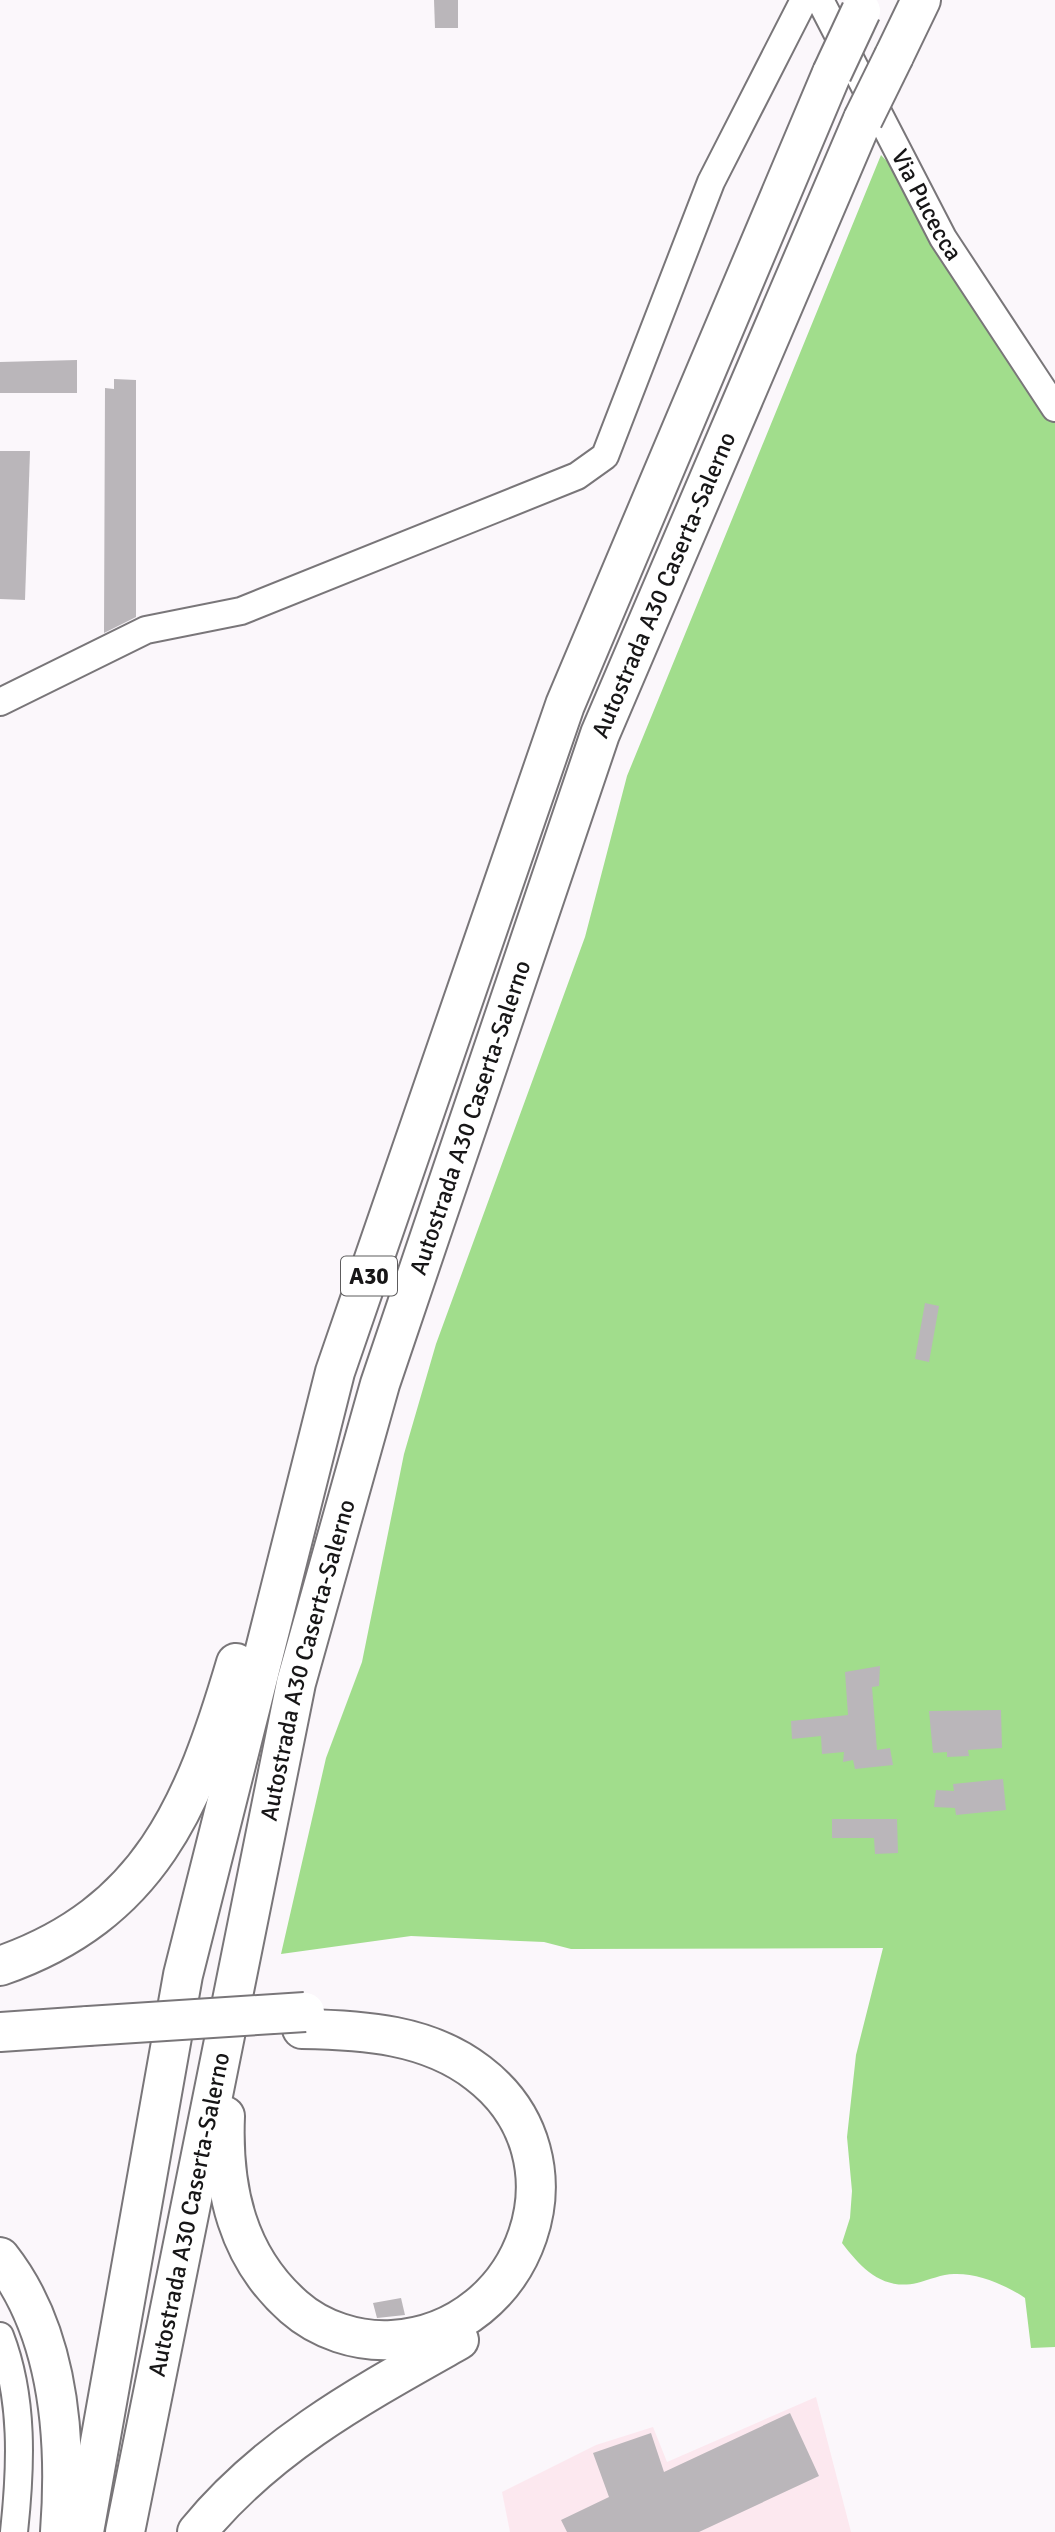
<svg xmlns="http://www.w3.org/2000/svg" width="1055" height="2532" viewBox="0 0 1055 2532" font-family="Signika,sans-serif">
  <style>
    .industrial { fill: #fce8ef }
    .green { fill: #a1dd8c }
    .building { fill: #bab6ba }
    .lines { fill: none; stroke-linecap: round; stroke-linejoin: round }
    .minor-casing { stroke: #797679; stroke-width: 30 }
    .highway-casing { stroke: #797679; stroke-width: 42 }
    .minor { stroke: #fff; stroke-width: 26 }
    .highway { stroke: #fff; stroke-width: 38 }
    .highway-bridge-casing { stroke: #797679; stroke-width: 42; stroke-linecap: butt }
    .highway-bridge { stroke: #fff; stroke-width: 38 }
    .labels { text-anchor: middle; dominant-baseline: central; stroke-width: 7; stroke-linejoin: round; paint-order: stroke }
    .shield { fill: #fff; stroke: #5d5c5d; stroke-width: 2 }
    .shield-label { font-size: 23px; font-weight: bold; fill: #171617 }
    .street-label { font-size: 24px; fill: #171617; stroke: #fff }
  </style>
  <rect width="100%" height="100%" fill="#fbf7fb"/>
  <polygon class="industrial" points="816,2397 851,2532 510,2532 502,2492 596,2445 653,2427 667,2462"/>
  <path class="green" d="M881,155L910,186L1055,415V2347L1031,2348L1025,2298C1006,2285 978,2273 954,2274C942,2274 929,2280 917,2283C883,2291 861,2268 842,2243L850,2218L852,2191L847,2137L856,2055L883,1948L571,1949L544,1942L411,1936L281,1954L326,1758L362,1662L404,1454L436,1344L585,937L627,776Z"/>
  <g class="building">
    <polygon points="434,0 458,0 458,28 435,28"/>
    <polygon points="77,360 77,393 0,393 0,362"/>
    <polygon points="114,379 136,380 136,617 104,633 105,388 114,389"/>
    <polygon points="0,451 30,451 25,600 0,599"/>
    <polygon points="925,1303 939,1306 929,1362 915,1359"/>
    <polygon points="880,1666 879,1686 872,1687 877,1750 890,1748 893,1765 855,1769 853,1760 843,1762 844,1752 822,1754 821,1736 792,1739 791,1721 848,1715 845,1672"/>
    <polygon points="1001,1710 1002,1748 968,1750 969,1756 947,1757 947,1752 933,1753 929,1711"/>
    <polygon points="1003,1779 1006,1810 956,1815 955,1808 934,1807 936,1790 954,1791 953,1784"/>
    <polygon points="832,1819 897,1819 898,1853 875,1854 874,1838 832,1838"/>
    <polygon points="401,2298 405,2315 377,2318 373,2303"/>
    <polygon points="790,2413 819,2476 699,2532 567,2532 561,2520 609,2497 593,2453 651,2433 664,2472"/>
  </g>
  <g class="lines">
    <g class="minor-casing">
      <g id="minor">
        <path id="s1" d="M820,0L943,238L1055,408"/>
        <polyline points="0,702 146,630 241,611 577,476 605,456 711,182 804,0"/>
        <path d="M0,2336C24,2398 21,2467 14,2532"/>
      </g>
    </g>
    <g class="highway-casing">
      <g id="highway">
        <polyline points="894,56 921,0"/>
        <path d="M0,1966C150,1914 194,1805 236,1663"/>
        <polyline points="0,2032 88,2026"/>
        <path d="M225,2116C222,2189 237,2257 294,2307C320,2330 357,2342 392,2340C527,2332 590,2158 478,2073C428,2034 363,2030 302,2029"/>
        <path d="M0,2257C60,2333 67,2440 60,2532"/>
        <polyline points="84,2532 183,1975 335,1372 565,705 832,73"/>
        <path id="s2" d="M125,2532L296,1683L380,1384L600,734L863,119"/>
        <path d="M197,2532C268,2445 363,2394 459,2340"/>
      </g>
    </g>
    <use href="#minor" class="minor"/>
    <use href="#highway" class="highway"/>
    <g class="highway-bridge-casing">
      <g id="highway-bridge">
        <polyline points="832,73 861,11"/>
        <polyline points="863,119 894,56"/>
        <polyline points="88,2026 305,2012"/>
      </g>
    </g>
    <use href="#highway-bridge" class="highway-bridge"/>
  </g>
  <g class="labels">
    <rect class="shield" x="341" y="1256.5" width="56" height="39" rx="5"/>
    <g class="shield-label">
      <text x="369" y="1276">A30</text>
    </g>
    <g class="street-label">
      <text stroke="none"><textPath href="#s1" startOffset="231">Via Pucecca</textPath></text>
      <text stroke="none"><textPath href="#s2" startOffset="2025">Autostrada A30 Caserta-Salerno</textPath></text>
      <text stroke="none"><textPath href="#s2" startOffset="1458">Autostrada A30 Caserta-Salerno</textPath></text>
      <text stroke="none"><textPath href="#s2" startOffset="891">Autostrada A30 Caserta-Salerno</textPath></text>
      <text stroke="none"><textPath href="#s2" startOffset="324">Autostrada A30 Caserta-Salerno</textPath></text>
    </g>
  </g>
</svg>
